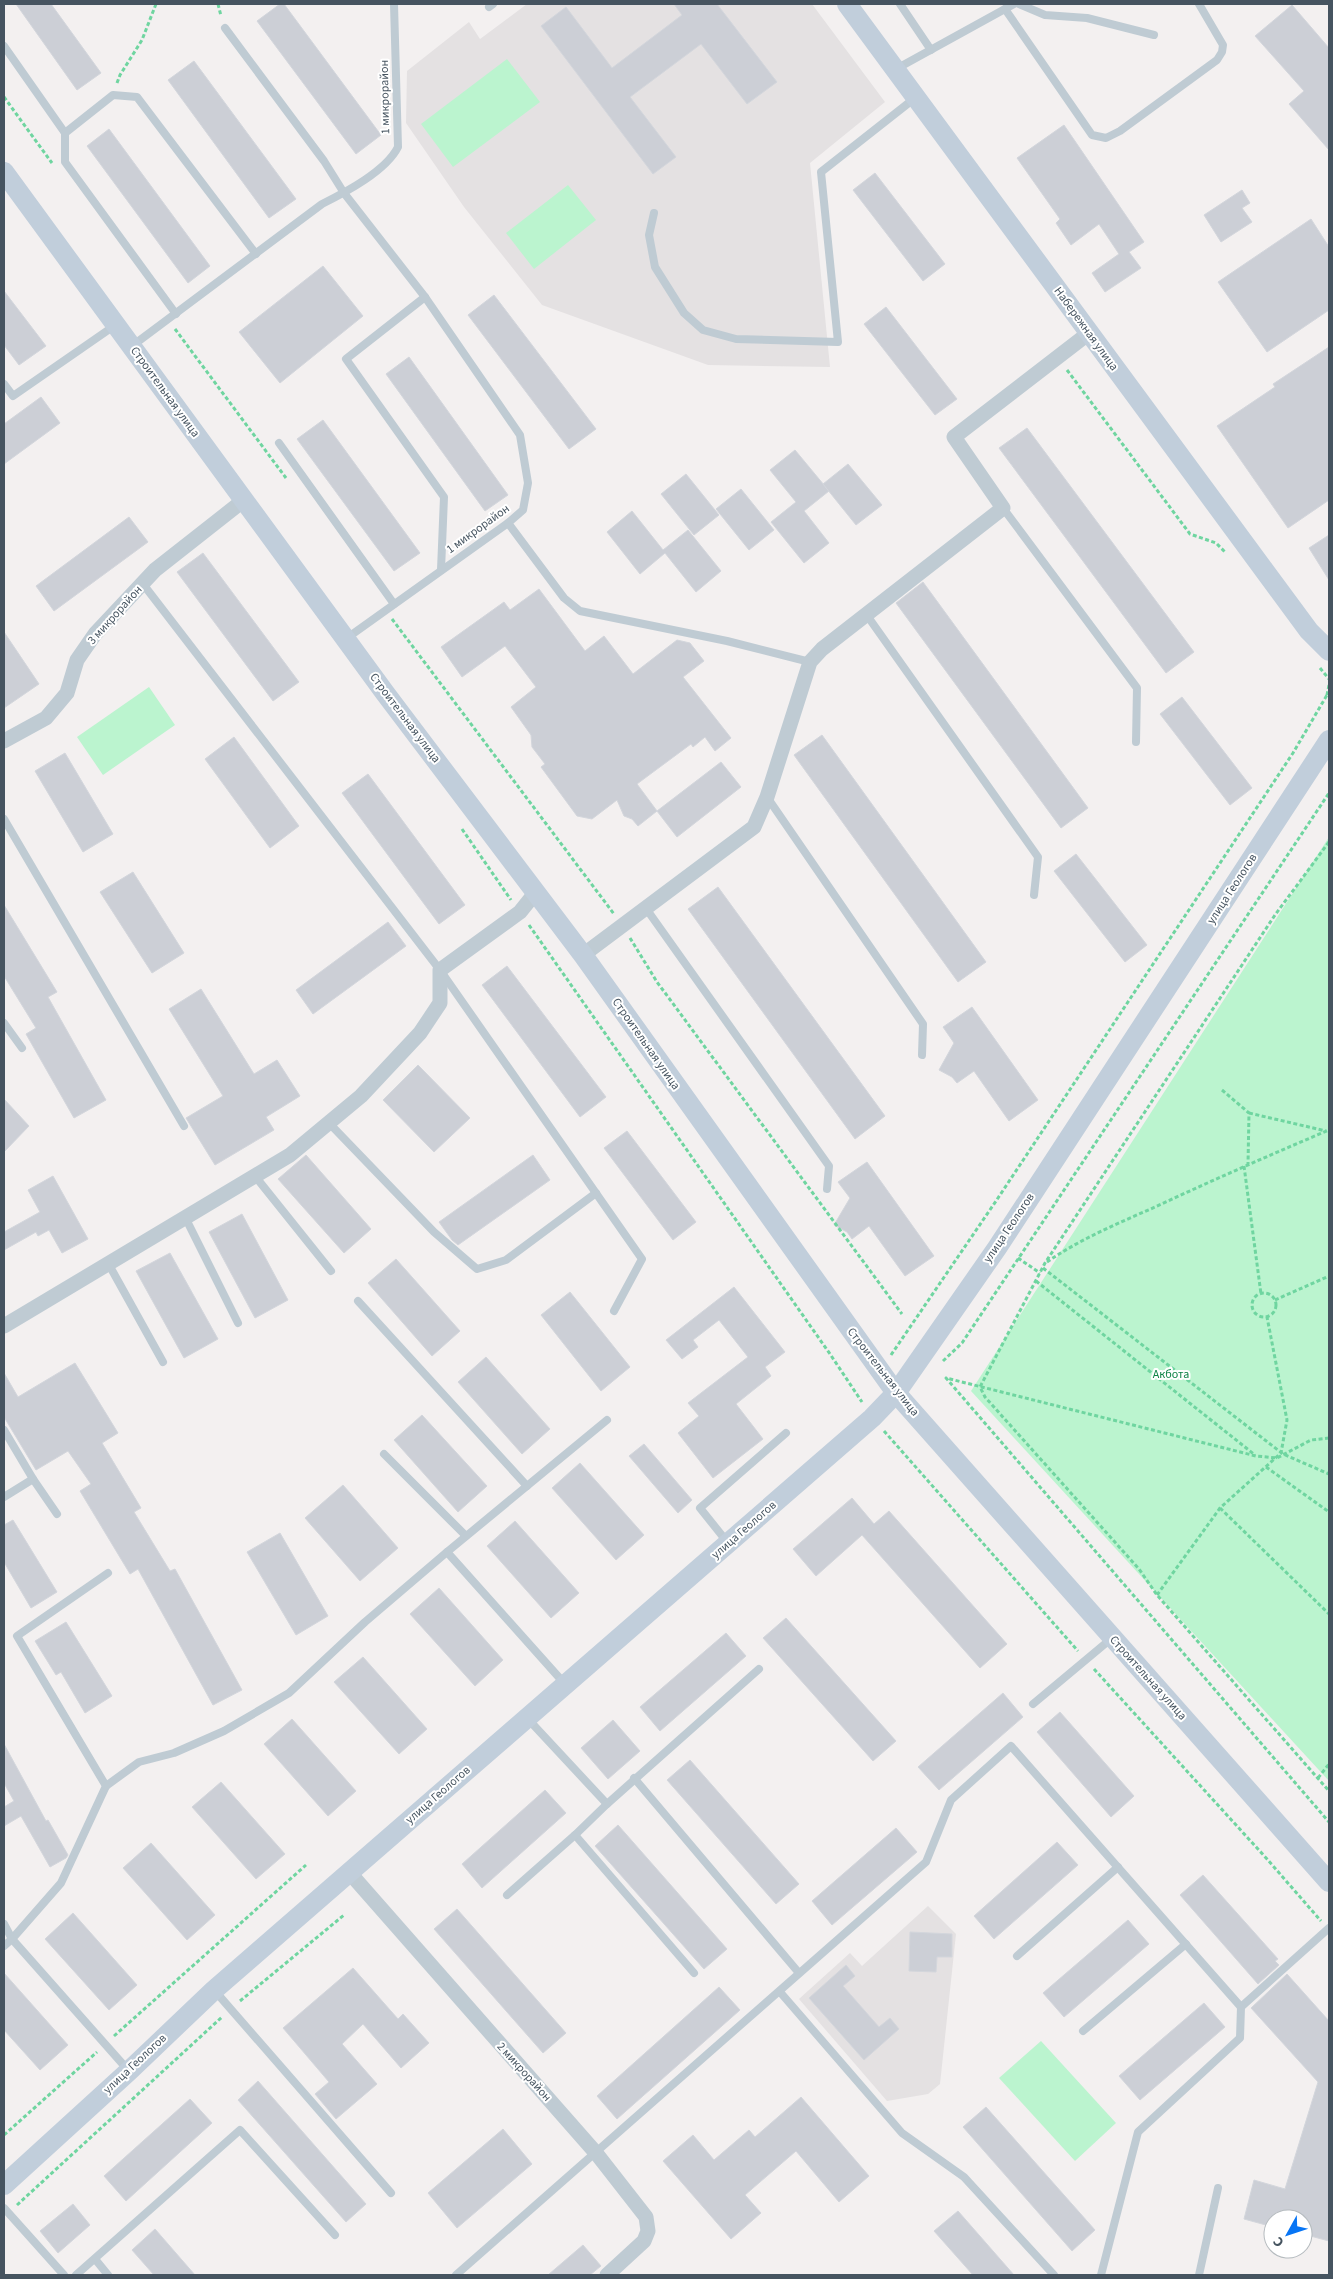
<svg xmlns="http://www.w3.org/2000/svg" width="1333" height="2279" viewBox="0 0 1333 2279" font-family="'Source Sans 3',sans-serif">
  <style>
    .education { fill: #e4e1e2 }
    .green { fill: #bbf4cf }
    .building { fill: #cccfd6; stroke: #d3d6dc }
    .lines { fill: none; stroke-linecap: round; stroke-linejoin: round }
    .path { stroke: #6fd5a0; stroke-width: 3; stroke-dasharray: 4 2.5; stroke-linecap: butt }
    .lane { stroke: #bfcbd3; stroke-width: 8 }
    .street { stroke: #bfcbd3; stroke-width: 15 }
    .secondary { stroke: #c1cedb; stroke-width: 20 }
    .labels { text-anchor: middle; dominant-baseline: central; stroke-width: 4; stroke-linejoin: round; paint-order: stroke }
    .street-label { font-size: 12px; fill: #465460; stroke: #fff }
    .park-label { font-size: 12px; fill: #0e8346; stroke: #fff }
  </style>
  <rect width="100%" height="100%" fill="#f3f0f0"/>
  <g class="education">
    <polygon points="527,4 812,4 885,102 810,163 830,367 708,365 542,305 464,207 406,123 407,71 469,22 480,39"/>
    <polygon points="928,1906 956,1934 940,2084 928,2094 887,2101 799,1999 850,1953 862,1966"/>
  </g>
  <g class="green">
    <polygon points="507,59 540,102 453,167 421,124"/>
    <polygon points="568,185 596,220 534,269 506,233"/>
    <polygon points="149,687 175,725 103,775 77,737"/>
    <polygon points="1329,837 1329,1781 971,1391"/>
    <polygon points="1041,2041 1116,2123 1075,2161 999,2078"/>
  </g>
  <g class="building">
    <polygon points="16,4 51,4 101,73 77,90"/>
    <polygon points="280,4 284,4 381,135 356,154 257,21"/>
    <polygon points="674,4 717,4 777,82 747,104 701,44 630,97 676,157 653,174 541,26 566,7 612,68 682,15"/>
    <polygon points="1292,5 1329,48 1329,150 1289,104 1304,91 1255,36"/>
    <polygon points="194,61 296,199 269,218 168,80"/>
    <polygon points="1064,125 1144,242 1129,252 1141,268 1105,292 1092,273 1119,254 1099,224 1071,245 1056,223 1060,219 1017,158"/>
    <polygon points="109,129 210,266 188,283 87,146"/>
    <polygon points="875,173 945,264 923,281 853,190"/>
    <polygon points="1242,190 1250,203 1242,208 1252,222 1221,242 1204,215"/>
    <polygon points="1311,219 1329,247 1329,310 1267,352 1218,282"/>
    <polygon points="323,266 363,316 280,383 239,332"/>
    <polygon points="4,291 46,346 19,365 4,345"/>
    <polygon points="494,295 596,429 569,449 468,315"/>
    <polygon points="886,307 957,399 935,415 864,324"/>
    <polygon points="1329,347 1329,500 1288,528 1217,426 1275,387 1273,384"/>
    <polygon points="409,357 508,495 485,511 386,374"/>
    <polygon points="41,397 60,423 4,464 4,424"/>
    <polygon points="323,420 420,553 394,571 297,439"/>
    <polygon points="1027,428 1194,652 1166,673 999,448"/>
    <polygon points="795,450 829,491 804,511 829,543 804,563 771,522 796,502 770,470"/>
    <polygon points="848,464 882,505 856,525 823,484"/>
    <polygon points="686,474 719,515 694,535 661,494"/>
    <polygon points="741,489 774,530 749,550 716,509"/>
    <polygon points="632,511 663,550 688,530 721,571 696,592 665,553 640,574 607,532"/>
    <polygon points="129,517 148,542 54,611 36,586"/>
    <polygon points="1329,535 1329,580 1309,548"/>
    <polygon points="203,553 299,682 273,701 177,572"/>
    <polygon points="923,582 1088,808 1061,828 896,603"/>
    <polygon points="539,589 585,651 604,636 633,674 677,640 690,643 704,661 683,677 731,738 715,751 705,737 693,747 691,744 637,784 657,811 638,826 632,819 624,816 617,800 592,819 577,816 541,767 545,764 532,747 531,735 511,707 536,687 505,646 462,677 441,647 504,602 510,610"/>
    <polygon points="4,632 39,684 4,708"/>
    <polygon points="1182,697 1252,788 1230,805 1160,714"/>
    <polygon points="822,735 986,962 958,982 794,755"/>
    <polygon points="234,737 299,826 270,848 205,759"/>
    <polygon points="65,753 113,834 83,852 35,771"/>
    <polygon points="721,762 741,787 677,837 657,811"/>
    <polygon points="368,774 465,905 439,924 342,793"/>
    <polygon points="1076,854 1147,945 1125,962 1054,871"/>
    <polygon points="133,872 184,953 152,973 100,892"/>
    <polygon points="718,887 885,1116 855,1139 688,909"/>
    <polygon points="4,905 57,992 48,997 106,1100 74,1118 26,1034 36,1028 4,976"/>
    <polygon points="388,922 406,946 313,1014 296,990"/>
    <polygon points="507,966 606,1097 580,1117 482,985"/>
    <polygon points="201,989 254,1074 277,1060 300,1096 266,1117 274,1130 215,1165 186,1118 223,1096 169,1009"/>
    <polygon points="972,1007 1038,1100 1009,1121 974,1071 957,1083 952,1077 939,1070 954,1043 943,1027"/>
    <polygon points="418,1065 470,1118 434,1152 383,1100"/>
    <polygon points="4,1099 29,1126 4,1152"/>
    <polygon points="627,1131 696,1222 673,1240 604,1148"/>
    <polygon points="306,1155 371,1229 344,1253 278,1179"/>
    <polygon points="533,1155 550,1180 458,1245 452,1240 439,1222"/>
    <polygon points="867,1162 934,1256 905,1276 869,1226 852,1239 847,1232 834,1225 850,1198 838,1182"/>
    <polygon points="53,1176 88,1239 62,1253 49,1230 38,1236 36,1232 4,1250 4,1232 40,1212 28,1190"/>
    <polygon points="242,1214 288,1300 255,1318 209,1232"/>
    <polygon points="170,1253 218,1339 184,1358 136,1271"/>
    <polygon points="396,1259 460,1331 432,1356 368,1283"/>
    <polygon points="734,1287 785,1352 765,1367 771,1376 736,1404 763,1439 713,1478 678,1433 699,1416 688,1403 748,1357 719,1320 693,1340 698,1347 682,1359 666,1340"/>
    <polygon points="570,1292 630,1367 601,1391 541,1315"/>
    <polygon points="486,1357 550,1429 522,1454 458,1382"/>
    <polygon points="75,1363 118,1433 102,1443 141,1508 134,1512 170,1571 175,1569 242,1690 213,1705 138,1569 130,1574 80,1491 91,1484 68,1451 36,1470 4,1417 4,1373 18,1397"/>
    <polygon points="422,1415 487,1486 458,1512 394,1440"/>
    <polygon points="644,1444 692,1500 678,1513 629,1456"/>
    <polygon points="580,1463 644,1535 616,1560 552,1488"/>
    <polygon points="343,1485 398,1548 360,1581 305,1518"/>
    <polygon points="852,1498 874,1524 889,1511 1007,1644 980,1668 862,1535 816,1576 793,1549"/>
    <polygon points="13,1520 57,1592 31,1608 4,1562 4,1525"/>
    <polygon points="515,1521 579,1593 551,1618 487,1546"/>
    <polygon points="280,1533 328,1616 296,1635 247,1552"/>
    <polygon points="439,1588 503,1660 475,1686 410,1614"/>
    <polygon points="786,1618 896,1741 873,1761 763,1638"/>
    <polygon points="66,1622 112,1696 85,1713 61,1672 56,1675 35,1641"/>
    <polygon points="726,1633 746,1656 660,1731 640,1707"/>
    <polygon points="363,1657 427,1729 399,1754 334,1682"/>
    <polygon points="1003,1693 1023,1717 939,1790 918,1767"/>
    <polygon points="1060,1712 1134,1796 1111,1817 1037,1732"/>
    <polygon points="292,1719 356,1791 328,1816 264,1744"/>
    <polygon points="613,1720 640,1751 608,1779 581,1748"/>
    <polygon points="4,1744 46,1821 48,1820 68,1855 66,1858 50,1867 21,1816 4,1826 4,1807 14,1801 4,1783"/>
    <polygon points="690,1760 799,1884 776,1904 667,1780"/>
    <polygon points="221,1782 285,1854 256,1879 192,1807"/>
    <polygon points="545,1790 566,1813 482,1888 462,1864"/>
    <polygon points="618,1825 727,1949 704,1969 595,1846"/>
    <polygon points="896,1828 917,1852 832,1925 812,1901"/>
    <polygon points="1057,1842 1078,1865 994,1939 974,1916"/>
    <polygon points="151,1843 215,1915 187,1940 123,1868"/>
    <polygon points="1203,1875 1278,1959 1275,1961 1279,1965 1258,1984 1180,1895"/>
    <polygon points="457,1909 566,2033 543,2053 434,1929"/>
    <polygon points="73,1913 137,1985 109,2010 45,1939"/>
    <polygon points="1128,1920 1149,1944 1064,2017 1043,1993"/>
    <polygon points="910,1932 952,1934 952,1957 937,1957 936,1972 909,1971"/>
    <polygon points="846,1965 855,1976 843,1986 879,2027 890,2018 899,2029 864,2060 809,1998"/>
    <polygon points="353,1968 398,2019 403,2014 429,2043 401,2068 363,2024 342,2044 377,2084 336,2119 315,2094 329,2082 283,2028"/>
    <polygon points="4,1973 68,2045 40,2070 4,2030"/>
    <polygon points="1287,1974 1329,2021 1329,2241 1303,2234 1303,2219 1273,2219 1273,2227 1244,2219 1254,2180 1285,2189 1318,2082 1251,2008"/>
    <polygon points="719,1987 740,2010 617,2119 597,2096"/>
    <polygon points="1204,2003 1225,2027 1140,2100 1119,2076"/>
    <polygon points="258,2081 366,2204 346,2222 238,2100"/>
    <polygon points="801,2097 869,2176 839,2202 796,2151 745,2195 761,2213 731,2239 663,2161 693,2135 714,2160 749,2130 755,2137"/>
    <polygon points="190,2099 212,2123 126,2201 104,2176"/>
    <polygon points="986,2107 1095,2230 1072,2251 963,2127"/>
    <polygon points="503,2129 532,2164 457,2228 428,2193"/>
    <polygon points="73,2204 90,2225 58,2253 40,2231"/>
    <polygon points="958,2211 1014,2275 973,2275 934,2231"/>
    <polygon points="155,2229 195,2275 154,2275 132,2250"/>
    <polygon points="583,2245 601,2266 590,2275 548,2275"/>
  </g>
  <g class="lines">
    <g class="path">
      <polyline points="218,4 221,16"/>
      <polyline points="117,83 120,75 142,40 156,4"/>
      <polyline points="4,97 52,163"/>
      <polyline points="175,329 286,478"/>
      <polyline points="1067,370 1190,534 1216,543 1226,553"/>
      <polyline points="392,619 614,914"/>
      <polyline points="1320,668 1329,679"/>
      <polyline points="1329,685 1327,695 1329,697"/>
      <polyline points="462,829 511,900"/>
      <polyline points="1329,842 1275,915 1045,1263 980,1387 985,1397 1139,1569 1157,1595 1329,1791"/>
      <polyline points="529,925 830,1354 862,1402"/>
      <polyline points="630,938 657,982 902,1314"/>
      <polyline points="1222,1090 1249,1113 1248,1164"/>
      <polyline points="1249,1113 1326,1131"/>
      <polyline points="1244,1166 1261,1294"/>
      <polyline points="1018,1258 1040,1273"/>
      <path d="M1047,1262C1080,1239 1119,1223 1155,1207C1213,1180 1270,1155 1329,1130"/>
      <polyline points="1043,1268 1283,1454 1329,1474"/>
      <polyline points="1036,1281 1255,1455"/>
      <circle cx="1264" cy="1305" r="12"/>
      <polyline points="1275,1300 1329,1276"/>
      <polyline points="891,1355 996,1201 1293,753 1327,695"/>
      <polyline points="943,1361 962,1343 1329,793"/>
      <polyline points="884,1431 1078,1651"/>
      <polyline points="1329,1438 1311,1440 1277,1458 1256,1456 946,1378 1329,1822"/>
      <polyline points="1266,1467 1329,1512"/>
      <polyline points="1220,1508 1329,1614"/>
      <polyline points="1157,1595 1220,1508 1281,1453 1287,1420 1267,1317"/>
      <polyline points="1094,1669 1267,1859 1321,1921"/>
      <polyline points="1318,1778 1329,1764"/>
      <polyline points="240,2001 344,1915"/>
      <polyline points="114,2036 306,1865"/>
      <polyline points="4,2135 97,2052"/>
      <polyline points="17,2205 222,2017"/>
    </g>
    <g class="lane">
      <polyline points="900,4 931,50"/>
      <polyline points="1019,4 1045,15 1087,18 1154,35"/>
      <polyline points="489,7 493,4"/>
      <polyline points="1005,9 1092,135 1106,138 1120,131 1217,60 1222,52 1223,45 1199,4"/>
      <polyline points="225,28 324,161 344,193 425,297 520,435 528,483 523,510 508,523 347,638"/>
      <polyline points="4,46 65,133 65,162 176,314"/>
      <polyline points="896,69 1014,4"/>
      <polyline points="65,133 113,95 137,97 256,254"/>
      <polyline points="654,213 649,235 655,267 684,313 703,330 736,339 838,342 821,172 915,98"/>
      <polyline points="425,297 346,359 444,497 441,570"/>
      <path d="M132,346L322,204C346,192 386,171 398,147L394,4"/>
      <polyline points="4,384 13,396 114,326"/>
      <polyline points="279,443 394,604"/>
      <polyline points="1003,508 1137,688 1136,742"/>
      <polyline points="508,523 564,598 580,611 727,641 810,662"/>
      <polyline points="143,584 440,970 642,1259 614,1311"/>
      <polyline points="866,614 1038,857 1034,895"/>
      <polyline points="767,797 923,1024 922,1055"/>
      <polyline points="4,819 184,1126"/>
      <polyline points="645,907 829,1166 827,1189"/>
      <polyline points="4,1023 22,1048"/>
      <polyline points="329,1123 434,1232 477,1269 506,1260 596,1193"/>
      <polyline points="255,1176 331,1271"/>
      <polyline points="185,1217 238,1323"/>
      <polyline points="108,1263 163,1362"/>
      <polyline points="358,1301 527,1486"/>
      <polyline points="4,1430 33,1479 57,1514"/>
      <polyline points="384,1454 466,1536"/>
      <polyline points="4,1497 33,1479"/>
      <polyline points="728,1543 700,1508 786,1433"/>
      <polyline points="447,1552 607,1420"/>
      <polyline points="108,1573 17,1636 106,1786 61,1883 12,1939 128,2070"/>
      <polyline points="1033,1704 1112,1638"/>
      <polyline points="527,1718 607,1804 759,1669"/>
      <polyline points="634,1778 799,1973"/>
      <polyline points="106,1786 139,1762 174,1753 224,1731 289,1693 365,1622 447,1552 564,1683"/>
      <polyline points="575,1835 694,1973"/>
      <polyline points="507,1895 575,1835 607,1804"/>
      <polyline points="4,1924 12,1939 4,1946"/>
      <polyline points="1017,1956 1118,1867"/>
      <polyline points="215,1991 391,2193"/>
      <polyline points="780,1992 902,2133 964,2177 1054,2275"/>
      <polyline points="1083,2031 1186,1944"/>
      <polyline points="4,2208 64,2275"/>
      <polyline points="95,2259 108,2275"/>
      <polyline points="76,2275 240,2130 335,2235"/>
      <polyline points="456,2275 926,1862 951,1800 1011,1746 1241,2007"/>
      <polyline points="1101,2275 1138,2132 1240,2038 1241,2007 1329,1928"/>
      <polyline points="1199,2275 1218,2188"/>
    </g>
    <g class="street">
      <polyline points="4,741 46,718 67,693 77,660 95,634 155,570 244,500"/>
      <polyline points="583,955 754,827 767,797 810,662 822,649 1003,508 954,437 1089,333"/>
      <polyline points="4,1326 290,1155 361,1096 420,1033 440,1003 440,970 520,912 536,892"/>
      <polyline points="349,1872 596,2153 646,2217 648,2231 644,2241 607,2275"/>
    </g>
    <g class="secondary">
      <polyline points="847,4 1309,631 1329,651"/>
      <polyline points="4,172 385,693 583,955 896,1393 1329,1882"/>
      <polyline points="4,2185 129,2071 214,1990 872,1418 896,1393 997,1248 1329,740"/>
    </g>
  </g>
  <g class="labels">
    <g class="street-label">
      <text transform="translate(385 97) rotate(-91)">1 микрорайон</text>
      <text transform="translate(1086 329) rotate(54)">Набережная улица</text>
      <text transform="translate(165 392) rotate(54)">Строительная улица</text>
      <text transform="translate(478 529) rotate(-36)">1 микрорайон</text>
      <text transform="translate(115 615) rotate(-48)">3 микрорайон</text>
      <text transform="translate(405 718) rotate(53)">Строительная улица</text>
      <text transform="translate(1232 889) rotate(-57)">улица Геологов</text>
      <text transform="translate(646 1044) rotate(55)">Строительная улица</text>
      <text transform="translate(1009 1228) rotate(-56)">улица Геологов</text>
      <text transform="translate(883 1372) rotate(52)">Строительная улица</text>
      <text transform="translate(744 1530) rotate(-41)">улица Геологов</text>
      <text transform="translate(1148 1678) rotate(48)">Строительная улица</text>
      <text transform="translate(438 1795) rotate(-41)">улица Геологов</text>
      <text transform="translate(135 2064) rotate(-43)">улица Геологов</text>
      <text transform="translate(524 2072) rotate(48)">2 микрорайон</text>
    </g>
    <g class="park-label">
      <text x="1171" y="1374">Акбота</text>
    </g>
  </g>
  <rect width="1333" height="2279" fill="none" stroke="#465460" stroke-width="10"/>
  <g transform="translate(1288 2234) rotate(230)"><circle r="24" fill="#ffffff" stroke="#b5bbbf"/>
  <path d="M0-4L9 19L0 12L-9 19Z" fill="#0775f5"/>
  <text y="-8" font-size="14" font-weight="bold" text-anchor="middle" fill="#465460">С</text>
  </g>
</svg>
